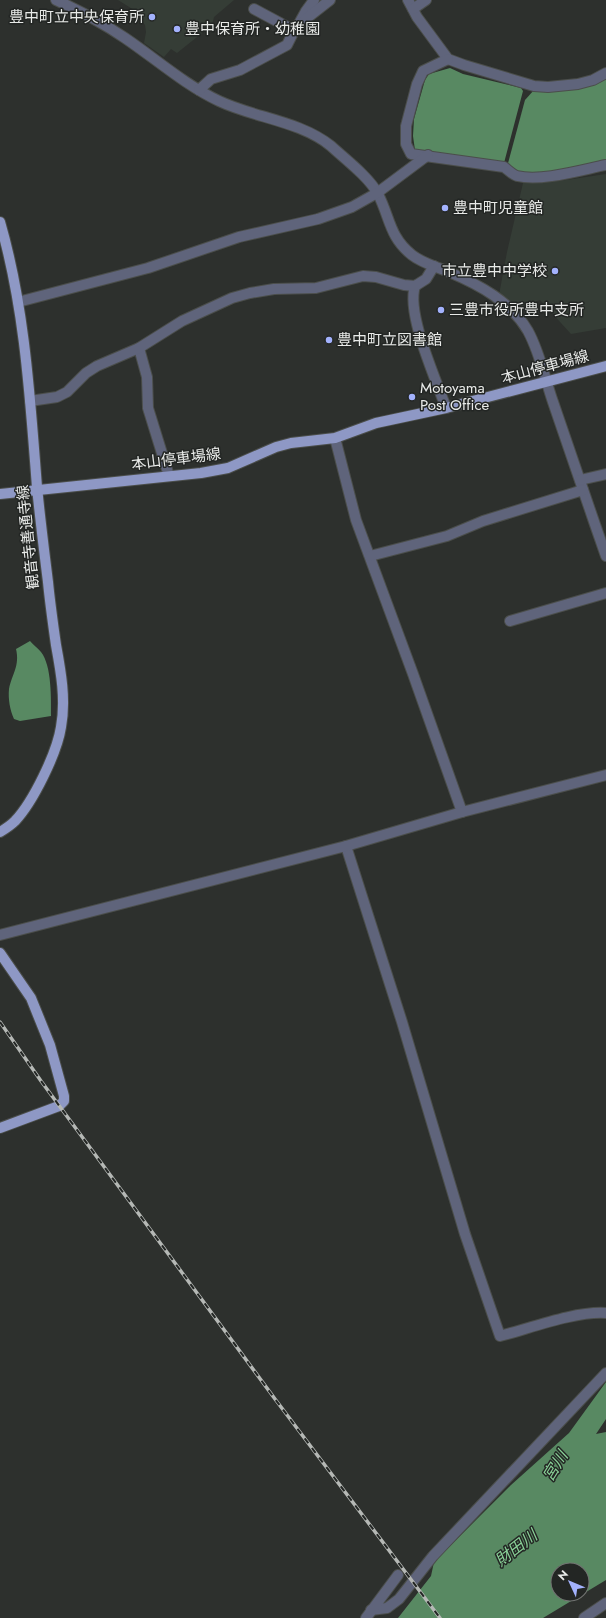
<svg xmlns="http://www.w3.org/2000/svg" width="606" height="1618" viewBox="0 0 606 1618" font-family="Jost,'Noto Sans JP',sans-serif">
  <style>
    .built { fill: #353d36 }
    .water { fill: #588962; fill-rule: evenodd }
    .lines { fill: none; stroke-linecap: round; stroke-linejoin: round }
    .minor-casing { stroke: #4b4e4b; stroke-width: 12 }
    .major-casing { stroke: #4b4e4b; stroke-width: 12 }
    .minor { stroke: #5f647b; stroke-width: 10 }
    .major { stroke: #8e98c5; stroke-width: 10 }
    .rail-casing { stroke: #b5b8b5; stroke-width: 3.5 }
    .rail { stroke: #232624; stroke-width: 2; stroke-dasharray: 6; stroke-linecap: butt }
    .poi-dot { fill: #a3b2fd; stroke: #232624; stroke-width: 1.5 }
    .labels { text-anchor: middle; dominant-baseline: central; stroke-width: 3; stroke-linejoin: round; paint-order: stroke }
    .poi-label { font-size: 15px; fill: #e8eae8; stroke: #232624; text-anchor: start }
    .street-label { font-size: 15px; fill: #e8eae8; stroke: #232624 }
    .water-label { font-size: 16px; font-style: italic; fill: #8ad298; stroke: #232624 }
  </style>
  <rect width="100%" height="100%" fill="#2d302d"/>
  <g class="built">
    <polygon points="118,0 234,0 214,17 212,25 177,53 171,49 164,57 144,43 146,32 145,25 134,10"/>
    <polygon points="606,174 606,328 571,334 540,300 520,307 499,295 507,252 523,183 566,180"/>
  </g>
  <g class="water">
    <polygon points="450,68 463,74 521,88 523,91 504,163 415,150 413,136 414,119 425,80 429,74"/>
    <polygon points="606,79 606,162 550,172 516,173 507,167 525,100 534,90"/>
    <path d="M30,641C33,645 38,648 41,652C52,666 51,699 51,716L20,721L14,719C10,710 8,699 9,689C12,674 20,666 16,649Z"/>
    <path d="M606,1382V1419L596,1434L606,1432V1580L543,1618H398L431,1576L434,1562L511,1485L569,1433ZM558,1570H582V1594H558Z"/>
  </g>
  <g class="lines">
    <g class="minor-casing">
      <g id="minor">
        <path d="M56,0C80,11 103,23 125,38C156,59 185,85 219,101C255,118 300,121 331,146C345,159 369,177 378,194C390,217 389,237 412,255C422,263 437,267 449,272C480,285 511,302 528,331C540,353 545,379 553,402C571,454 588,505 606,556"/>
        <polyline points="408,0 417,17 448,59 464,65 534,86 548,87 578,84 593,80 606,73"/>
        <polyline points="254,9 295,31 306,11 314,0"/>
        <polyline points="413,9 426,0"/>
        <path d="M448,59L423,71L417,84L406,126V144L411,154L504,167C508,170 513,175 517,176C541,182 581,170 606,165"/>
        <polyline points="199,90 211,79 240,70 287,45 293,33 307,18 330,0"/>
        <path d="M415,286C406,314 436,379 446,408"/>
        <polyline points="18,302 148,268 239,237 318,219 352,207 377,193 428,155"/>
        <polyline points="139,348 147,377 148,408 169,476"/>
        <polyline points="30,401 57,397 67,392 86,373 97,366 139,348 182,321 232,298 250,293 274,289 316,288 363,276 376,277 404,285 415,286 426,279 434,266"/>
        <polyline points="335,438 356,520 413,674 462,812"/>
        <polyline points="580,480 606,474"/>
        <polyline points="370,556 447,536 483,521 583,490"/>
        <polyline points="510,621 606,593"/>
        <path d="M346,846L402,1022L465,1234L500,1336C531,1328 575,1311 606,1313"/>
        <polyline points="0,935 346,846 462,812 606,775"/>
        <polyline points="371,1610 387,1608 399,1599 433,1556 606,1373"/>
        <polyline points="366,1618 398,1575"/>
        <polyline points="584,1618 606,1603"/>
      </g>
    </g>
    <g class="major-casing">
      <g id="major">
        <path d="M0,222C25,308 30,398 37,487C40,518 44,550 48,582C50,603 53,624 56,645C61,672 66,700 61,727C57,753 33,802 15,821C11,825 5,829 0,832"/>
        <polyline points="0,494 201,473 228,468 276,447 291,443 335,438 376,423 446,408 606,366"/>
        <polyline points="0,953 31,998 50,1045 64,1096 64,1101 59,1106 0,1128"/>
      </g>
    </g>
    <use href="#minor" class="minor"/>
    <use href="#major" class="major"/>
    <g class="rail-casing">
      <polyline id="rail" points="0,1022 41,1081 275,1399 440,1618"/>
    </g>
    <use href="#rail" class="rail"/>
  </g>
  <g class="poi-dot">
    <circle cx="152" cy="17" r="4"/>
    <circle cx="177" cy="29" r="4"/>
    <circle cx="445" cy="208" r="4"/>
    <circle cx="555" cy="271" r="4"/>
    <circle cx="441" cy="310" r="4"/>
    <circle cx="329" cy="340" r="4"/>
    <circle cx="412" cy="397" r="4"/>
  </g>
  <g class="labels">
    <g class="poi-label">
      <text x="144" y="17" text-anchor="end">豊中町立中央保育所</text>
      <text x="185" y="29">豊中保育所・幼稚園</text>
      <text x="453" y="208">豊中町児童館</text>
      <text x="547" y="271" text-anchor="end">市立豊中中学校</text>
      <text x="449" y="310">三豊市役所豊中支所</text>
      <text x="337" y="340">豊中町立図書館</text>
      <text x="420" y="388">Motoyama<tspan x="420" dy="17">Post Office</tspan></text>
    </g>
    <g class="street-label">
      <text transform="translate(545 367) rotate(-15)">本山停車場線</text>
      <text transform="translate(176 459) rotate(-7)">本山停車場線</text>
      <text transform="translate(28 537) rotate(-96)">観音寺善通寺線</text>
    </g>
    <g class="water-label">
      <text transform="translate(555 1466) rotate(-58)">宮川</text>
      <text transform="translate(516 1548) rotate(-38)">財田川</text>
    </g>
  </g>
  <g transform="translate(570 1582) rotate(314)"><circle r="19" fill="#232624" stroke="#727472"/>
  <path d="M0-3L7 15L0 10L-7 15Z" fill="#a3b2fd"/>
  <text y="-6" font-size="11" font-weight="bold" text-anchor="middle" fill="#e8eae8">N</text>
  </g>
</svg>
